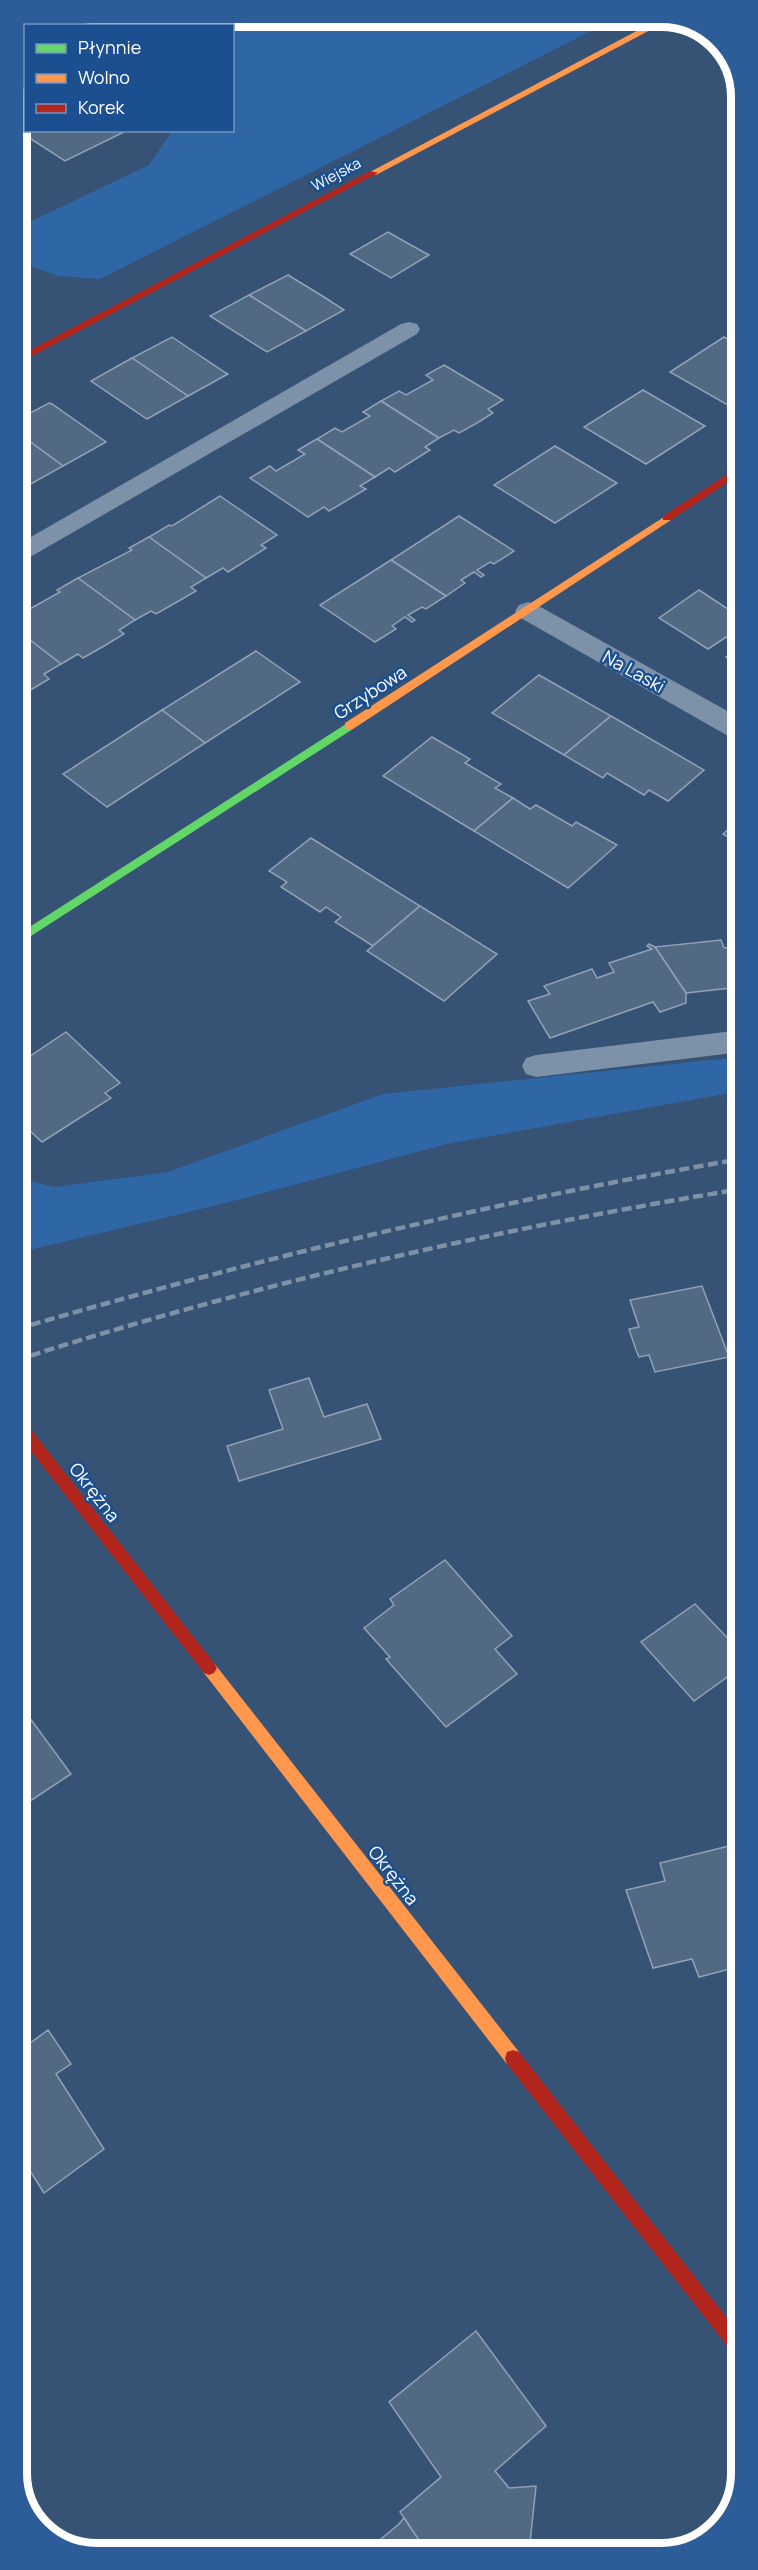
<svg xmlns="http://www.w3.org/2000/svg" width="758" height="2570" viewBox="0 0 758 2570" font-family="Manrope,sans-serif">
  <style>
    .green { fill: #2f66a5 }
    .building { fill: #526984; stroke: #92a2b6; stroke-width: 1.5 }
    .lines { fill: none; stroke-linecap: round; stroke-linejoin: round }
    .lane { fill: #7d92a8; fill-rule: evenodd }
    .street { fill: #7d92a8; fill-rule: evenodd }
    .fast { fill: #63d668; fill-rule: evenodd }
    .slow { fill: #ff974d; fill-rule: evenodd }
    .jam { fill: #b3261e; fill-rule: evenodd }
    .rail { stroke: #7e92a7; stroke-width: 4.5; stroke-dasharray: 10 4.5; stroke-linecap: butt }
    .labels { text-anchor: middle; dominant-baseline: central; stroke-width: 5; stroke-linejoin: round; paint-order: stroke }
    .far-street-label { font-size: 15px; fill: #fff; stroke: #1b4f8f }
    .street-label { font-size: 18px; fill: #fff; stroke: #1b4f8f }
    .rim { fill: none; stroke: #fff; stroke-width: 8 }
  </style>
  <rect width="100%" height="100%" fill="#365274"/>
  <g class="green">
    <polygon points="97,17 619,17 100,279 58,276 17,261 17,228 149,165 172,131 232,130 232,26 76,25"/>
    <polygon points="741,1057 741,1091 447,1144 222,1204 17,1253 17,1178 55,1187 168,1172 383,1094"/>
  </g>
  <g class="building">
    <polygon points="26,121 26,130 128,130 65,161 17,130 17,126"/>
    <polygon points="388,232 402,240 429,255 391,278 350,254"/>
    <polygon points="288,275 324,297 344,310 306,331 249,295"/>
    <polygon points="249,295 306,331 267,352 210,316"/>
    <polygon points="172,337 226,373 228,374 188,396 132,358"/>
    <polygon points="724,337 740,346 740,397 729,403 734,406 733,408 670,372"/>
    <polygon points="132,358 188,396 147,419 91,381"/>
    <polygon points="444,365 503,400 488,409 493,413 477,423 459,433 454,430 439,438 381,401 399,391 406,395 433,380 426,375"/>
    <polygon points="643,390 705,426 646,464 584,427"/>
    <polygon points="381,401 439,438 425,447 430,450 395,472 389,468 375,477 317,439 335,428 342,432 370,416 363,412"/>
    <polygon points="49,403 52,404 106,442 63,466 17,432 17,420"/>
    <polygon points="17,432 63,466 20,490 17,487"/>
    <polygon points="317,439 375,477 360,486 366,489 329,511 324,507 308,517 250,478 270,466 276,471 305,454 298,450"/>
    <polygon points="555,446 617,483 555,523 494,485"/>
    <polygon points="220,496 277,535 261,545 266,548 228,572 223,568 206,578 149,537 169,525 172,526"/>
    <polygon points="459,516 514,551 494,564 490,562 477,570 484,575 481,577 474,572 461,580 465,583 446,596 391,560"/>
    <polygon points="149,537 206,578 191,587 196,591 177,602 156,614 151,611 135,620 78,578 132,550 129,548"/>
    <polygon points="391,560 446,596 426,609 422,607 408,615 415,620 412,622 405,617 392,626 396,629 375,642 320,605"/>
    <polygon points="78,578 135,620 119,630 124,634 104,646 83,658 78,654 61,664 17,630 17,613 25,608 28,610 60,592 57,590"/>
    <polygon points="699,590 740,617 740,628 708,649 659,618"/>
    <polygon points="17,630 61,664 44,674 49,679 17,698"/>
    <polygon points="740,647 740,666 726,657"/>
    <polygon points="256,651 300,682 205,743 162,710"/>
    <polygon points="539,675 611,716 564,755 492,713"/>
    <polygon points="162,710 205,743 107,807 63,774"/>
    <polygon points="611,716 704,770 668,801 649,790 644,795 607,773 603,778 564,755"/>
    <polygon points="432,737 470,759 465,763 501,784 495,788 513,798 474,831 383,776"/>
    <polygon points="513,798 530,809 536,805 572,826 576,822 617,845 568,888 474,831"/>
    <polygon points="740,818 740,844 723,834"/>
    <polygon points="311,838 420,906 373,946 335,922 341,917 326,907 320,912 281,887 287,882 269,871"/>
    <polygon points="420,906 497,954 444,1001 367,951"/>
    <polygon points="721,940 724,948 740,946 740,987 686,993 655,947"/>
    <polygon points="649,944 655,947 686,993 686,1003 660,1012 653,1002 550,1038 528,1001 550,994 544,986 592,969 597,978 614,972 609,963 652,949 647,946"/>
    <polygon points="66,1032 120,1083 105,1093 111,1098 42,1142 17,1119 17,1065"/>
    <polygon points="702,1286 729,1357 655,1372 649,1355 639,1357 636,1350 629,1329 639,1327 630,1300"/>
    <polygon points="309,1378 324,1417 367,1404 381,1439 239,1481 227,1446 283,1429 269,1390"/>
    <polygon points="445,1560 512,1636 495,1649 517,1674 446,1727 386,1659 390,1657 364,1628 394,1605 390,1599"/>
    <polygon points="695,1604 741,1652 741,1667 694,1701 641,1642"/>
    <polygon points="18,1702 71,1774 18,1809"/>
    <polygon points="741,1843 741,1966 699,1977 692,1959 653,1968 626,1890 665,1881 660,1863"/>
    <polygon points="48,2030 71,2064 56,2074 104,2149 44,2193 18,2152 18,2052"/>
    <polygon points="476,2331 546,2426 495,2471 509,2488 536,2486 529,2552 427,2552 400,2512 441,2477 389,2402"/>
    <polygon points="404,2518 427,2552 364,2553 399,2524"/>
  </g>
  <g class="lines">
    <g class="lane">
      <polygon points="409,322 417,324 420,329 417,334 25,560 17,563 17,545 401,324"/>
      <polygon points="741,1030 741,1052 536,1077 526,1074 522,1066 526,1058 536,1055"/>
    </g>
    <polygon class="street" points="528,602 537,605 740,718 740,739 730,737 519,617 515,611 519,605"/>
    <polygon class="fast" points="349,722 353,723 353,729 17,945 17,935"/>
    <g class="slow">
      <polygon points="663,17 673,18 376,175 368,173"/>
      <polygon points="667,515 671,516 671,520 353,729 345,729 345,723"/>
      <polygon points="209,1661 214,1663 519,2052 521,2058 519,2064 513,2066 507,2064 204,1673 201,1668 204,1663"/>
    </g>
    <g class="jam">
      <polygon points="370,171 378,173 17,364 17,357"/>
      <polygon points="740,466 740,474 671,520 663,520 663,516"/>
      <polygon points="17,1416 22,1418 214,1663 217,1668 214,1673 209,1675 204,1673 17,1433"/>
      <polygon points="513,2050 519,2052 741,2336 741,2359 735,2356 507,2064 505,2058 507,2052"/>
    </g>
    <g class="rail">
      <path d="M17,1329C256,1259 496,1201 741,1159"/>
      <path d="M17,1360C253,1284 497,1229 741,1189"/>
    </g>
  </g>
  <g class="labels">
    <g class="far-street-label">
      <text transform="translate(336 174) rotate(-28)">Wiejska</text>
    </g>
    <g class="street-label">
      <text transform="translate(634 671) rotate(29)">Na Laski</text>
      <text transform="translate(370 692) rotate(-33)">Grzybowa</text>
      <text transform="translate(95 1492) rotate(52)">Okrężna</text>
      <text transform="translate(394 1875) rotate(52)">Okrężna</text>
    </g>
  </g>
  <path d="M0 0H758V2570H0ZM97 27H661A70 70 0 0 1 731 97V2473A70 70 0 0 1 661 2543H97A70 70 0 0 1 27 2473V97A70 70 0 0 1 97 27Z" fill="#2d5d98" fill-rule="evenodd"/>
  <path class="rim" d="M97 27H661A70 70 0 0 1 731 97V2473A70 70 0 0 1 661 2543H97A70 70 0 0 1 27 2473V97A70 70 0 0 1 97 27Z"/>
  <rect x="24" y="24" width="210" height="108" fill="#1b4f8f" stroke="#7695bc" stroke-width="1.5"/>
  <rect x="36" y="44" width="30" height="9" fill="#63d668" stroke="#7695bc" stroke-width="1.5"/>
  <text x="78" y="54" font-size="18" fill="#ffffff">Płynnie</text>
  <rect x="36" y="74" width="30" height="9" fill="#ff974d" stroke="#7695bc" stroke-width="1.5"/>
  <text x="78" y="84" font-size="18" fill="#ffffff">Wolno</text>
  <rect x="36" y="104" width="30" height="9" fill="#b3261e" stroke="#7695bc" stroke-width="1.5"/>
  <text x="78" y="114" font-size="18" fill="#ffffff">Korek</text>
</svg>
